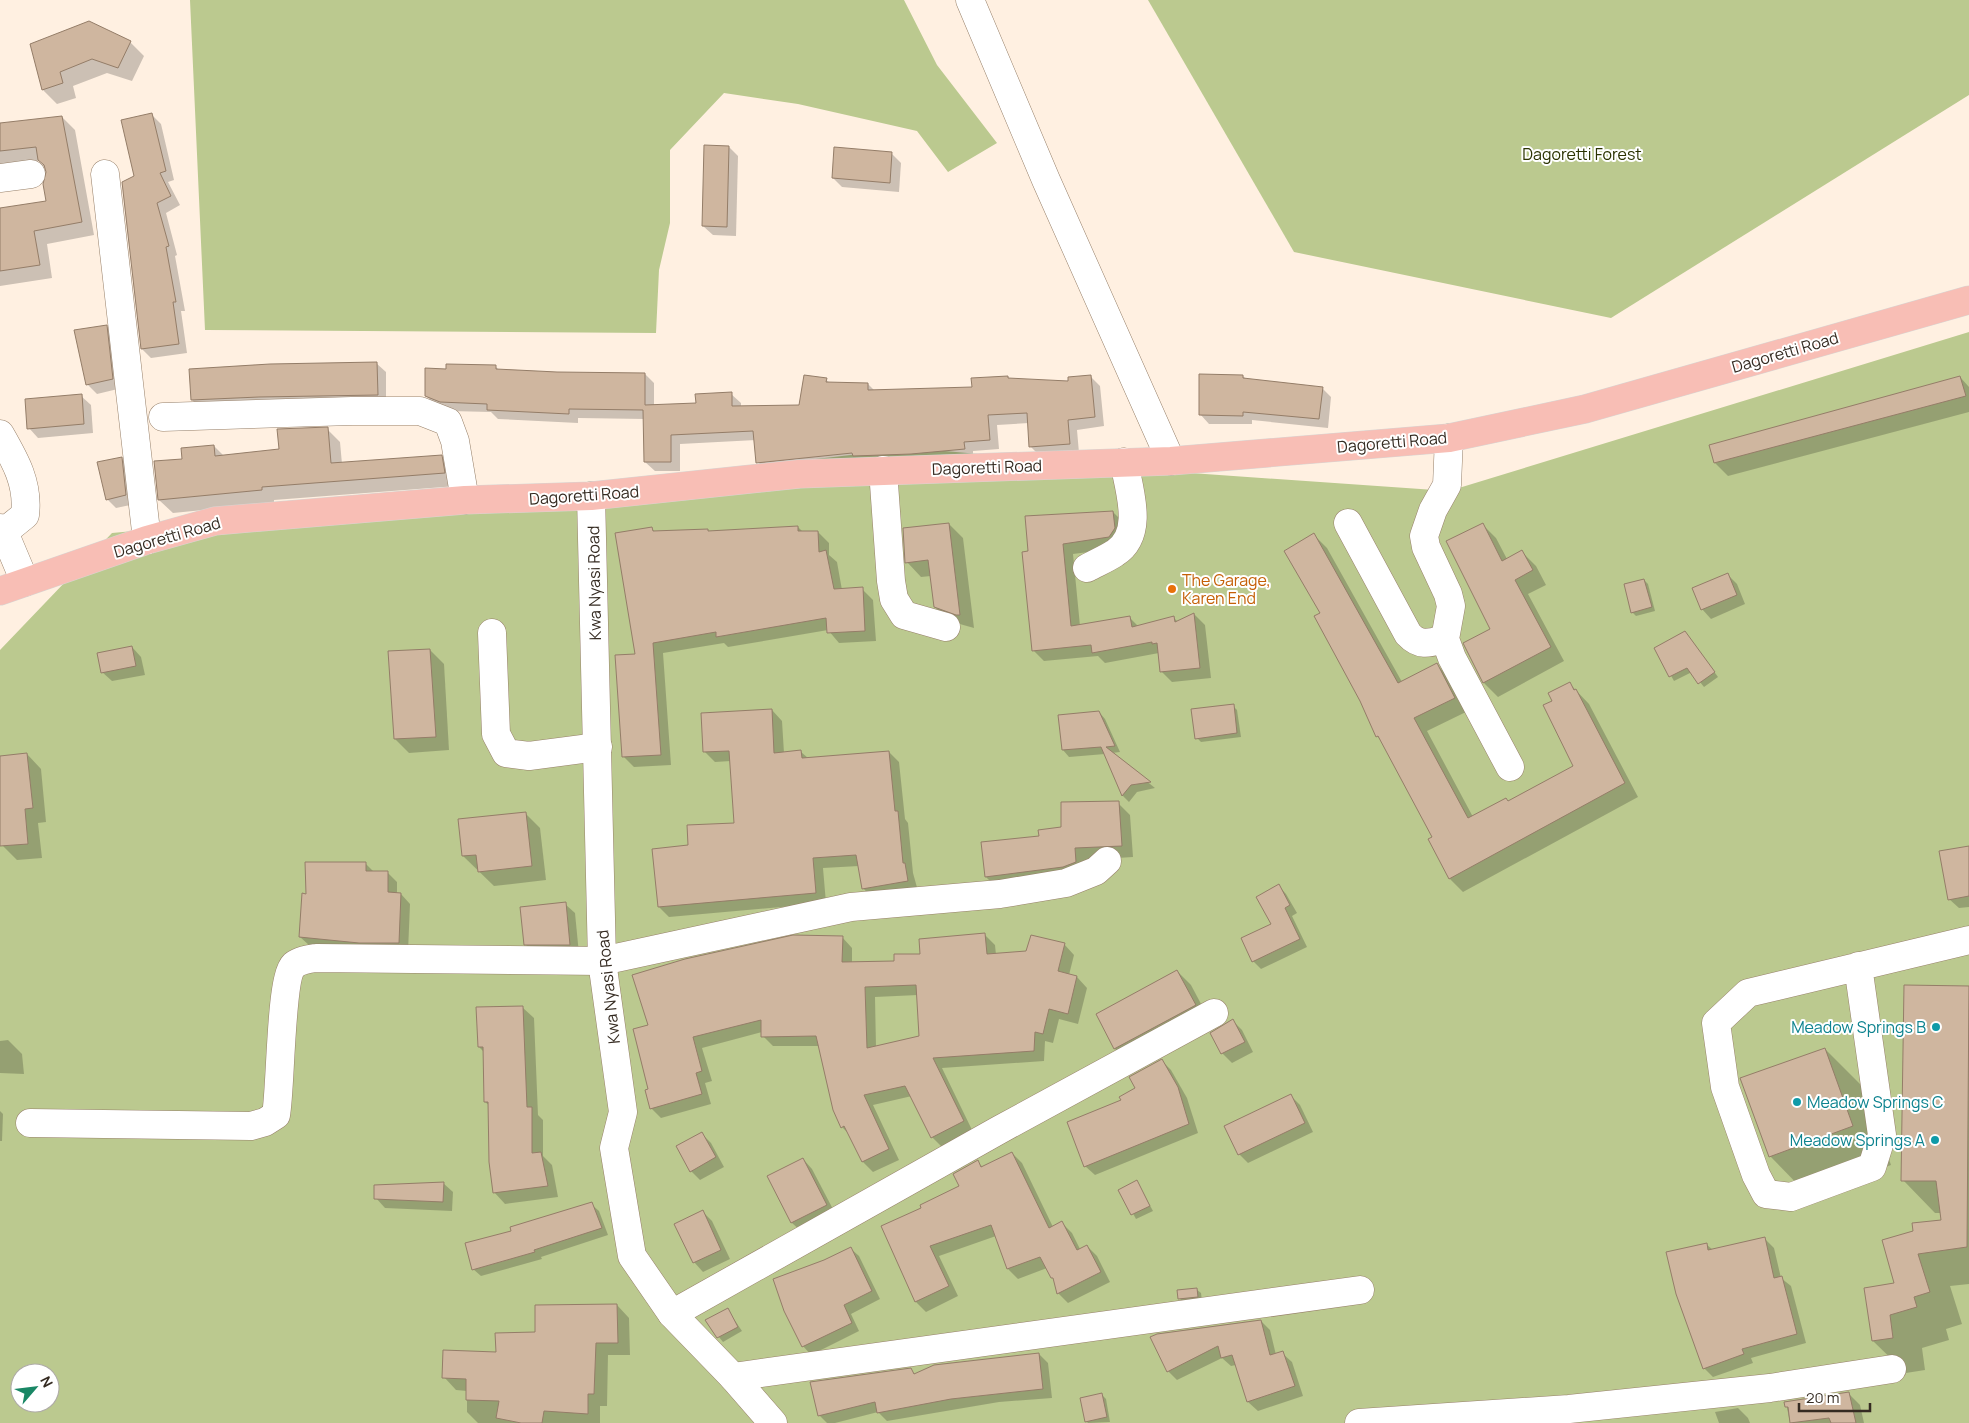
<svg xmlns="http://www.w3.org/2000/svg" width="1969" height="1423" viewBox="0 0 1969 1423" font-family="Manrope,sans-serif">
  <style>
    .green { fill: #bbc98f; fill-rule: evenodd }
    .shadow { fill: #0003; fill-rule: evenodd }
    .building { fill: #cfb69f; stroke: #947d68; fill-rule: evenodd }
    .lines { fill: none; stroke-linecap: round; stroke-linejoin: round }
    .minor-casing { stroke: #97806a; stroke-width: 29 }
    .major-casing { stroke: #d7d5d3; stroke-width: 29 }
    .minor { stroke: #fff; stroke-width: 28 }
    .major { stroke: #f8beb5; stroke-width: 28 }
    .food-dot { fill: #e8710a; stroke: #fff; stroke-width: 2 }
    .culture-dot { fill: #0f9aa8; stroke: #fff; stroke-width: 2 }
    .labels { text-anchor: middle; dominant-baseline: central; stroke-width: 4; stroke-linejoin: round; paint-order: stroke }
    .park-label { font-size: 16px; fill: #2a3200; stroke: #fff }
    .street-label { font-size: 16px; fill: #352b22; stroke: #fff }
    .food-label { font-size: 16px; fill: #c56008; stroke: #fff; text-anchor: start }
    .culture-label { font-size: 16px; fill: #0d838f; stroke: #fff; text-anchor: end }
  </style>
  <rect width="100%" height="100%" fill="#fff0e1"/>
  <g class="green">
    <polygon points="190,0 904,0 937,65 997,143 948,172 917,131 798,104 724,93 670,150 670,223 659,270 656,333 205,330"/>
    <polygon points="1148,0 1969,0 1969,95 1611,318 1294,252"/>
    <path d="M1969,332V1423H0V650L112,533L435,503L911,448L1191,473L1449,491ZM20,1373H50V1403H20Z"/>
  </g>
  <g class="shadow">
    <polygon points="130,42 144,56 132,81 107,73 73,86 76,98 57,104 43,90 32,45"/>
    <polygon points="151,114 161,124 174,180 168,182 180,205 166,213 177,255 175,256 185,311 181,311 187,353 151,358 142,349 136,176"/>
    <polygon points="62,117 75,130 94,235 47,244 52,278 0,286 0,210 47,202 48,172 40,161 0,165 0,125"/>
    <polygon points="729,147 738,156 736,236 713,235 703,226"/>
    <polygon points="891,153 901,163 899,192 842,187 833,178"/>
    <polygon points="106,326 115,335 122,388 97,394 87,384"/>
    <polygon points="376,363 386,372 386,404 201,409 192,400"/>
    <polygon points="495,366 499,370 557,373 645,374 654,383 654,406 697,404 731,394 741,403 741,407 800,407 826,380 830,383 868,384 875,391 973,388 1008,377 1010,379 1069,382 1090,376 1100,386 1104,426 1077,430 1079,453 1040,456 1030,446 1029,423 997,425 999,449 973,451 973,459 767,472 758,462 756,440 680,444 680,471 655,471 645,462 645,419 578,418 578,423 498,419 491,412 450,411 436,405 426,396 447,370"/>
    <polygon points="1243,376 1247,380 1322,388 1331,397 1328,428 1252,420 1252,424 1209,424 1200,414"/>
    <polygon points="1960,377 1969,387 1969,412 1728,476 1715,463"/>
    <polygon points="81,396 91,405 93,433 38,438 29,428"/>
    <polygon points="327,429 340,442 342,464 441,456 454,470 457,486 274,500 274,503 173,513 159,500 183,460 214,446 224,456 280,451"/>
    <polygon points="121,458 131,468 135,504 116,508 107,499"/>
    <polygon points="1113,512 1124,523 1120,548 1073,554 1080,626 1129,617 1139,627 1173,617 1178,622 1194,614 1205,625 1211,678 1172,682 1161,671 1159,653 1105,663 1098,656 1044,661 1033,650 1030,552"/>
    <polygon points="949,524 963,538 974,628 949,621 935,607 931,576 921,577 907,562"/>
    <polygon points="1482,524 1496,538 1507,559 1522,552 1536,566 1546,585 1528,594 1564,661 1498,697 1484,683 1465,644 1492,629"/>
    <polygon points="798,527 803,532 818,532 829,543 829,555 837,562 842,590 862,589 873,600 876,641 839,643 828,630 728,647 724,643 663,653 671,765 634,767 624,757 652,529 656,533 709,532"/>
    <polygon points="1314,535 1327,548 1402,682 1437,665 1450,678 1468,711 1427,731 1473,817 1509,802 1575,766 1554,702 1570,684 1589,704 1638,797 1463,892 1450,879 1434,837 1383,742 1377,736 1322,614"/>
    <polygon points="1727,574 1737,584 1745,604 1711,619 1702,609"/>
    <polygon points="1644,580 1648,584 1655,611 1636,616 1632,612"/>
    <polygon points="1689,637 1718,677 1704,687 1692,672 1674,681 1656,649"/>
    <polygon points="132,647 141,657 145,675 112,681 102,672"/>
    <polygon points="430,650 444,664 449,750 409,753 395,739"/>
    <polygon points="1233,706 1237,710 1241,737 1201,742 1197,738"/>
    <polygon points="772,710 782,721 784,753 801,752 808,758 889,752 899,762 905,819 908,823 913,873 918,891 873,899 863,888 859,866 823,868 826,903 669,917 659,907 689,847 736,824 731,761 715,762 704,751"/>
    <polygon points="1099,712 1105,719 1120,752 1112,753 1155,788 1137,792 1129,802 1123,796 1105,754 1069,757 1063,750"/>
    <polygon points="27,754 41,769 46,822 38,823 42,858 17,860 3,846 0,820 0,757"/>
    <polygon points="1118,803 1130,815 1133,857 1086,860 1088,874 998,889 986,877 982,843 1040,837"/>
    <polygon points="525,813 540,828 546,880 494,886 463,856"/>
    <polygon points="1969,847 1969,907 1959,908 1949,899"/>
    <polygon points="365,863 374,872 387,872 397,882 397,894 401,894 410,904 408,952 310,946 300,937 307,895"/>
    <polygon points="1279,886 1286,894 1297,913 1292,916 1307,947 1261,969 1253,961 1272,924"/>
    <polygon points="565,904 575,913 579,954 535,953 525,944"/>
    <path d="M985,935L995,945L996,955L1027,952L1064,944L1074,955L1069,975L1077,977L1087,988L1078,1024L1059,1019L1053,1043L1045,1041L1044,1061L942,1068L973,1132L942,1147L932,1137L912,1096L873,1105L899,1160L873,1172L863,1162L849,1134L842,1127L820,1046H773L763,1036L762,1032L702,1048L712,1081L705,1083L711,1104L661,1118L651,1108L649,1026L842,937L852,948V963L896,962ZM918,995L921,1037L876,1047L875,997Z"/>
    <polygon points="1177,971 1191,985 1209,1019 1130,1063 1115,1049 1097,1015"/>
    <polygon points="1905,987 1969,987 1969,1284 1950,1286 1962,1324 1946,1329 1949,1340 1922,1348 1925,1370 1906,1373 1873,1341 1915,1232 1943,1221 1942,1213 1935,1213 1903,1180"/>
    <polygon points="522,1007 534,1018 538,1115 543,1120 543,1156 552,1165 558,1197 505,1204 494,1192 490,1106 485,1102 484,1052 479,1047"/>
    <polygon points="1233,1021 1242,1030 1253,1052 1232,1063 1222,1053 1212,1033"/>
    <polygon points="8,1040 22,1054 24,1074 0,1073 0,1041"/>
    <polygon points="1825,1049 1864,1088 1891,1165 1808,1195 1770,1156"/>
    <polygon points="1162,1061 1171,1070 1187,1098 1198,1133 1095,1175 1085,1166 1123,1101"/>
    <polygon points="1291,1096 1300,1105 1313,1132 1248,1163 1239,1154"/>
    <polygon points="0,1111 3,1114 2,1141 0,1141"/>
    <polygon points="701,1133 711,1143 724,1167 700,1180 691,1171"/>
    <polygon points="1012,1153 1022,1163 1053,1227 1062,1223 1072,1233 1080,1249 1087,1246 1097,1256 1110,1282 1068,1303 1058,1293 1056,1282 1047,1268 1018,1279 1008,1269 996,1236 939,1256 958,1296 926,1312 916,1302 883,1227 923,1209 961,1187 977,1162 983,1167"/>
    <polygon points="803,1159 812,1169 836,1215 802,1232 792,1223 769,1176"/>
    <polygon points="1137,1182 1153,1211 1136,1219 1120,1190"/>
    <polygon points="443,1183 453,1192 452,1211 385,1208 376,1198"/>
    <polygon points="591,1204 599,1211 608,1235 541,1257 542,1259 481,1276 473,1269 513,1232"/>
    <polygon points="703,1212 712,1221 730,1259 703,1272 694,1262"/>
    <polygon points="1765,1239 1774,1248 1781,1278 1791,1286 1806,1343 1751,1358 1753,1363 1713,1377 1704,1368 1706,1244 1713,1250"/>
    <polygon points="850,1248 859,1256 880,1299 851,1314 859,1331 811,1355 803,1346 824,1261"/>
    <polygon points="1196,1289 1201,1293 1202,1301 1184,1303 1180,1299 1179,1291"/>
    <polygon points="617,1305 629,1318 630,1355 608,1355 607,1406 600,1406 600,1423 478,1423 467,1412 467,1391 456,1390 444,1377 536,1333"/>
    <polygon points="727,1309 742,1331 723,1342 706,1321"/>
    <polygon points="1261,1321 1270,1330 1276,1355 1282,1353 1292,1362 1303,1396 1258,1411 1248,1402 1236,1365 1231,1366 1222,1358 1177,1380 1168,1371"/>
    <polygon points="1039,1354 1048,1363 1052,1398 999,1402 887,1421 878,1412 835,1423 827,1423 819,1415 910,1369 916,1375"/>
    <polygon points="1848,1393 1860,1405 1864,1423 1790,1423 1786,1403"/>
    <polygon points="1101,1394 1106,1399 1110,1422 1088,1423 1086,1421"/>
    <polygon points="1738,1408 1748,1418 1750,1423 1719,1423 1715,1412"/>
  </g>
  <g class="building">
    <polygon points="89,21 131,41 118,68 92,59 60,72 63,83 42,90 30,44"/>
    <polygon points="152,113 166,171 160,173 171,196 157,203 169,246 166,247 176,302 173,302 179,344 141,349 122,182 134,176 121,120"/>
    <polygon points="62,116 82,222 34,231 40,265 0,271 0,208 46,201 43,184 46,172 44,165 38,160 36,147 0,151 0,123"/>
    <polygon points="704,145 729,146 727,227 702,226"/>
    <polygon points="834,147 892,152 890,183 832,178"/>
    <polygon points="107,325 113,379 86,385 74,330"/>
    <polygon points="377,362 378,395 259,397 191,400 189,369 270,364"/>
    <polygon points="446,364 496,365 496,369 557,372 645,373 645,405 696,403 695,394 732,392 732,406 799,405 804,375 827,378 826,382 868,383 868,390 972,387 971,378 1008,376 1008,378 1068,381 1068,377 1091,375 1095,417 1068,420 1070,444 1029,447 1027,413 988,415 990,440 964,442 965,449 911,454 853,456 852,453 756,463 753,431 671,435 671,462 644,462 643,410 569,409 569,414 487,410 487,404 440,402 425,396 425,368 446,369"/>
    <polygon points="1199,374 1243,375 1243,378 1323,387 1319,419 1243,412 1243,416 1199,415"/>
    <polygon points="1960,376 1966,396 1714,463 1709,445"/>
    <polygon points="82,394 84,424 27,429 25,399"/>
    <polygon points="328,427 331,463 442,455 445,473 262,487 262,490 158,500 154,461 182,459 181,448 214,445 215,456 279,449 277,429"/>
    <polygon points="122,457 126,495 106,500 97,462"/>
    <polygon points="1113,511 1115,528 1109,537 1063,544 1071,626 1130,616 1132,627 1174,616 1175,622 1194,613 1200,668 1160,672 1157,643 1152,644 1152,642 1092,653 1091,645 1032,651 1022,552 1028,551 1025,516"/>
    <polygon points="949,523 960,615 956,615 934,607 928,560 905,563 903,528"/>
    <polygon points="1483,523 1502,561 1522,550 1533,570 1515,580 1551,647 1483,683 1463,643 1490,629 1446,541"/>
    <polygon points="798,526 798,531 818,531 819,552 826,550 834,589 863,587 865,631 827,633 826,618 716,637 716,632 653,643 661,755 622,757 615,655 635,654 615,533 652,527 653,531 708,529 708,531"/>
    <polygon points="1314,533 1398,683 1437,663 1455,698 1414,718 1468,818 1506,798 1508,801 1573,766 1543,705 1552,701 1548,693 1570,682 1574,690 1576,689 1625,783 1449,879 1428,839 1432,837 1378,736 1376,737 1360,701 1314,616 1320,613 1284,551"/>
    <polygon points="1728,573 1737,595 1701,610 1692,588"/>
    <polygon points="1644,579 1652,607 1631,613 1624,584"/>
    <polygon points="1685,631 1715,672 1698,684 1687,668 1669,677 1654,648"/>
    <polygon points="132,646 136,666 101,673 97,653"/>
    <polygon points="430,649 436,737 394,739 388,651"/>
    <polygon points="1234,704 1237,733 1195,739 1191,709"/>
    <polygon points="772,709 774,753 801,750 802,758 889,751 895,811 898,811 903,863 905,863 908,881 862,889 856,855 813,858 816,893 658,907 652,849 688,845 687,825 734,823 729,751 703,752 701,713"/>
    <polygon points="1099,711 1115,746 1106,747 1151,782 1131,785 1122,796 1101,747 1062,750 1058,715"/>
    <polygon points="27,753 33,808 25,809 28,844 0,846 0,756"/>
    <polygon points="1119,801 1122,846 1075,848 1076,862 1063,867 985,877 981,842 1039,836 1038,830 1061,827 1061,802"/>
    <polygon points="526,812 532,866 478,872 476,855 462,856 458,819"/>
    <polygon points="1969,846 1969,896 1948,900 1939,851"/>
    <polygon points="305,862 366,862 366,871 388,871 388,892 401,893 399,943 359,943 299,937 302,893 306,894"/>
    <polygon points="1279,884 1290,905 1285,908 1300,939 1252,962 1241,938 1271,924 1256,897"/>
    <polygon points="566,902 570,945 524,945 520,907"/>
    <path d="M985,933L987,954L1026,951L1031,935L1065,943L1058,971L1077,976L1068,1014L1049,1009L1043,1034L1035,1032L1034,1051L933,1058L964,1121L931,1138L905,1086L864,1095L889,1149L862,1162L844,1126L841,1128L833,1110L816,1036L761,1037V1020L693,1037L702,1071L696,1073L702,1094L650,1109L645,1090L648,1089L633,1029L648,1025L632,975L685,959L793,935L843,936L842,962L894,961V954H920L919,939ZM916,985L919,1036L867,1048L865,987Z"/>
    <polygon points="1177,970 1196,1005 1114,1049 1096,1014"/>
    <polygon points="1904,985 1969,986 1967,1247 1918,1254 1930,1292 1914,1297 1917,1307 1890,1315 1893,1338 1872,1341 1864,1288 1894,1283 1882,1240 1913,1231 1912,1223 1941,1220 1936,1181 1901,1181"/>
    <polygon points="523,1006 527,1107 532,1107 532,1153 541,1152 548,1186 493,1193 489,1162 488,1102 484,1102 483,1047 478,1047 476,1007"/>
    <polygon points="1233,1019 1245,1042 1221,1054 1210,1033"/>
    <polygon points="1825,1048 1853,1126 1769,1157 1740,1078"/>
    <polygon points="1162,1059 1178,1087 1189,1124 1084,1167 1067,1122 1121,1100 1119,1097 1135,1088 1129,1077"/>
    <polygon points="1291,1094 1305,1123 1238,1155 1224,1126"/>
    <polygon points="702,1132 716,1157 690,1172 676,1146"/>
    <polygon points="1012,1152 1049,1228 1062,1221 1077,1250 1087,1245 1101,1272 1057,1294 1053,1278 1051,1278 1040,1257 1007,1269 991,1225 930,1246 949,1286 915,1302 881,1226 921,1208 920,1205 959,1186 953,1174 978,1160 981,1167"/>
    <polygon points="803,1158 827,1205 791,1223 767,1176"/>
    <polygon points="1137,1180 1150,1206 1131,1215 1118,1190"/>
    <polygon points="444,1182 443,1202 374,1199 374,1185"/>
    <polygon points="592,1202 602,1228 534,1250 535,1252 472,1270 465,1243 511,1231 510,1227"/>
    <polygon points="703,1210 721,1250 693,1263 674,1224"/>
    <polygon points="1765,1237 1774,1278 1782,1276 1797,1334 1742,1349 1744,1354 1703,1369 1676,1294 1666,1252 1707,1243 1708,1250"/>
    <polygon points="851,1247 872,1291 844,1305 852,1323 802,1347 784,1311 773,1279 824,1260"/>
    <polygon points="1197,1288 1198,1297 1178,1299 1177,1290"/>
    <polygon points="617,1304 618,1343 596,1343 594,1394 588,1394 588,1414 544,1411 542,1423 521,1423 496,1418 499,1401 466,1400 466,1379 442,1378 443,1350 496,1352 495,1333 535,1332 535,1305"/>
    <polygon points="728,1308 738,1327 717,1338 705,1320"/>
    <polygon points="1261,1320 1270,1355 1283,1351 1295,1386 1247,1402 1232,1355 1221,1358 1218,1346 1167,1372 1150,1337 1157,1334"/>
    <polygon points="1039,1353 1043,1389 951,1399 877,1413 875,1402 818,1416 810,1382 911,1368 914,1374 934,1365"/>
    <polygon points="1849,1392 1856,1423 1831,1423 1829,1418 1790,1423 1788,1407 1785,1407 1784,1402"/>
    <polygon points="1102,1393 1107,1417 1085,1422 1080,1398"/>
  </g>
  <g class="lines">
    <g class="minor-casing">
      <g id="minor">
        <polyline points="970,0 1046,180 1171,461"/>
        <polyline points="105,174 147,540"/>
        <polyline points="0,178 31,174"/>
        <polyline points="163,417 352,411 420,411 448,422 455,441 465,500"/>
        <path d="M0,434C15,460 29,484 25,515L4,532"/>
        <polyline points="1449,438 1447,485 1433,510 1424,536 1426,547 1448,594 1451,606 1445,639 1452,658 1510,767"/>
        <polyline points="883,470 891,581 894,599 904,615 946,627"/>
        <polyline points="591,496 602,961 623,1112 614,1148 632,1256 672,1314 733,1377 773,1423"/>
        <path d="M1348,523L1408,634C1420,647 1430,643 1445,639"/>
        <polyline points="0,528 4,532 25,582"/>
        <path d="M1087,568C1096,563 1106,559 1115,553C1145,534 1129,490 1124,462"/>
        <polyline points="492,633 496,734 506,753 529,756 598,747"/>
        <polyline points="1858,966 1882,1135 1872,1167 1791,1197 1766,1194 1756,1175 1725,1087 1716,1023 1748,993 1969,940"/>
        <path d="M30,1123L251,1126L265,1122L276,1115C281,1088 280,978 294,965C300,960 309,959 316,958L602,961L851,907L1000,894L1066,883L1096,871L1107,861"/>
        <polyline points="672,1314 999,1130 1214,1013"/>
        <polyline points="733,1377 1360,1290"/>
        <polyline points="1359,1423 1569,1409 1770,1388 1892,1369"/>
      </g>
    </g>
    <g class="major-casing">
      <polyline id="major" points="0,591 147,540 215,521 465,500 591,496 799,474 1171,461 1449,438 1585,409 1969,300"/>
    </g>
    <use href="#minor" class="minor"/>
    <use href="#major" class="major"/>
  </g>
  <circle class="food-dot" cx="1172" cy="589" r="5"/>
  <g class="culture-dot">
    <circle cx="1936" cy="1027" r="5"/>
    <circle cx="1797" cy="1102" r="5"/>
    <circle cx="1935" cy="1140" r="5"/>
  </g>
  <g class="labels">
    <g class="park-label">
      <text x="1582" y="154">Dagoretti Forest</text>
    </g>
    <g class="street-label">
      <text transform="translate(1785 352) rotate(-16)">Dagoretti Road</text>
      <text transform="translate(1392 442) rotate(-5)">Dagoretti Road</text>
      <text transform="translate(987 467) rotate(-2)">Dagoretti Road</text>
      <text transform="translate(584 495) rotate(-4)">Dagoretti Road</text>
      <text transform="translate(167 537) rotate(-16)">Dagoretti Road</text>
      <text transform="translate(594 583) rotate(-91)">Kwa Nyasi Road</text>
      <text transform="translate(608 987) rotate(-96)">Kwa Nyasi Road</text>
    </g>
    <g class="food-label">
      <text x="1182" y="580">The Garage,<tspan x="1182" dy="18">Karen End</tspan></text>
    </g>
    <g class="culture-label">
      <text x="1926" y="1027">Meadow Springs B</text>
      <text x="1807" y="1102" text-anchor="start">Meadow Springs C</text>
      <text x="1925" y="1140">Meadow Springs A</text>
    </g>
  </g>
  <g transform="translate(35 1388) rotate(62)"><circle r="24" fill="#ffffff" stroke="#aeaaa7"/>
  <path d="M0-4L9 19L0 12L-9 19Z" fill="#198765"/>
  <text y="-8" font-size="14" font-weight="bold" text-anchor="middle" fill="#352b22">N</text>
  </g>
  <path d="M1799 1403v8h71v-8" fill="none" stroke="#352b22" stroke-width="2.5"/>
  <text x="1806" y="1403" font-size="15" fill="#352b22" stroke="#ffffff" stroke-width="4" paint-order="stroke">20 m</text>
</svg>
